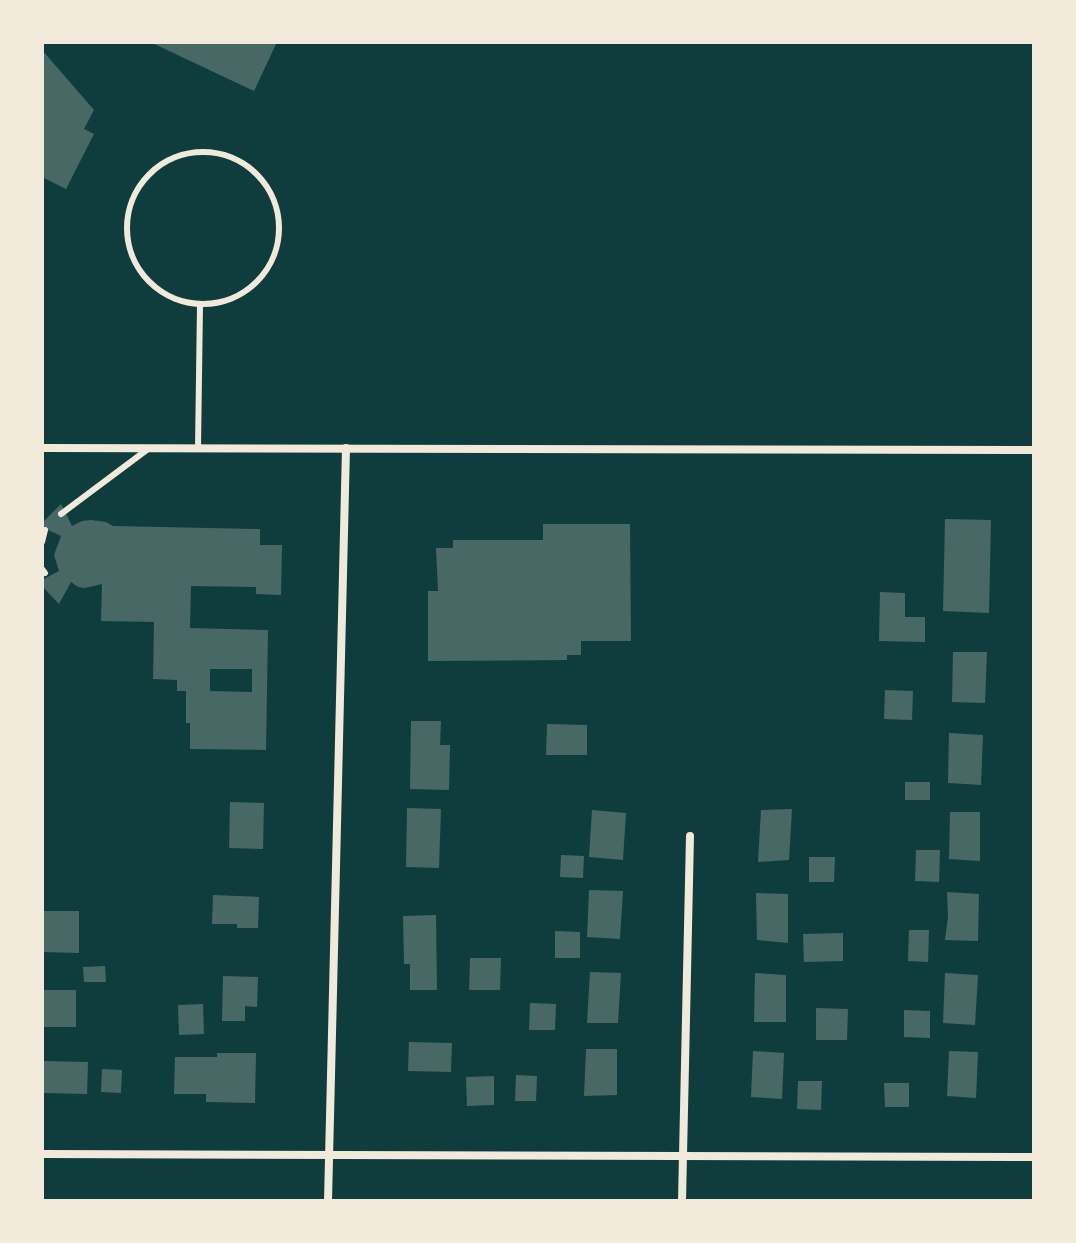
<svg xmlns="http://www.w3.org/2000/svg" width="1076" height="1243" viewBox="0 0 1076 1243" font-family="'Golos Text',sans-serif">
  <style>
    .building { fill: #486865; fill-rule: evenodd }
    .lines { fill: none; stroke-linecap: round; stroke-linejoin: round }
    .service { stroke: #f1e9da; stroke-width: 6 }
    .minor { stroke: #f1e9da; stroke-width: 8 }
  </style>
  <rect width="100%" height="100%" fill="#0f3d3e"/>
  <g class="building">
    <polygon points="150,42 277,42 254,91"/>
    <polygon points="42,50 94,110 84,129 94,134 66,189 42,177"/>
    <path d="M61,504L72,526L82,521L91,520L106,522L113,526L260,529V545H282L281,595L256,594V587L191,586L190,628L268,630L266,750L190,749V723H186V691H177V680L153,679L154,622L101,621L102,584L85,588L78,587L71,582L59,604L42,586V580L59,571L54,555L61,536L42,527V523ZM210,669H252V692L210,691Z"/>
    <polygon points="945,519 991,520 989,613 943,611"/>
    <polygon points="543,524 630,524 631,641 581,641 581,655 567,655 567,660 428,661 428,591 438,591 436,548 453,548 453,540 543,540"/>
    <polygon points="880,592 905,593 905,617 925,617 925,642 879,641"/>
    <polygon points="953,652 987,652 985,703 952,702"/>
    <polygon points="885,690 913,691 912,720 884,719"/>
    <polygon points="411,721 441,721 440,745 450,745 449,790 410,789"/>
    <polygon points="547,724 587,725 587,755 546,755"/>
    <polygon points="949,733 983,735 981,785 948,783"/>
    <rect x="905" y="782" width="25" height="18"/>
    <polygon points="230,802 264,803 263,849 229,848"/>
    <polygon points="407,808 441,809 439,868 406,867"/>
    <polygon points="792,809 789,860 758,862 761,810"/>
    <polygon points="592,810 626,813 623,860 589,857"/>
    <polygon points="950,812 980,812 980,861 949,859"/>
    <polygon points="916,850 940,850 939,882 915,881"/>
    <polygon points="561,855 584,856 583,878 560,877"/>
    <polygon points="809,857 835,857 834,882 809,882"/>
    <polygon points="589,890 623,891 620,939 587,937"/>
    <polygon points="947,892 979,894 978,941 945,940 948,917"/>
    <polygon points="756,893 788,894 788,943 757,940"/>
    <polygon points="213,895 259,897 258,928 237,928 237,924 212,924"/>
    <polygon points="43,911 79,911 79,953 43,952"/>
    <polygon points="436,915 437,990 410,990 410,964 404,964 403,916"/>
    <polygon points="909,930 929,930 928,962 908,961"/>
    <polygon points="555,931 580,932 580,958 555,958"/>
    <polygon points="843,933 843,961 804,962 803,934"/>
    <polygon points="470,958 501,958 500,990 469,990"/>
    <polygon points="105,966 106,982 84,982 83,967"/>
    <polygon points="590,972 621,973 618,1023 587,1023"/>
    <polygon points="755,973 786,975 786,1022 754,1022"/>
    <polygon points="945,973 978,975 975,1025 943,1023"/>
    <polygon points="223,976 258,977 257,1007 245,1006 245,1021 222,1021"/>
    <rect x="42" y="990" width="34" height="37"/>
    <polygon points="530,1003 556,1004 555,1030 529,1030"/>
    <polygon points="203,1004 204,1034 179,1035 178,1005"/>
    <polygon points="816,1008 848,1009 847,1040 816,1040"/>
    <polygon points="904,1010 930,1011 930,1038 904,1037"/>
    <polygon points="409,1042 452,1043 451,1072 408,1071"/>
    <polygon points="586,1049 617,1049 617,1095 584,1096"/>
    <polygon points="753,1051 784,1053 782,1099 751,1097"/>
    <polygon points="949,1051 978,1052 976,1098 947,1096"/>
    <polygon points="217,1053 256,1053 255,1103 206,1102 206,1094 174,1094 175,1057 217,1057"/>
    <polygon points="42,1061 88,1062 87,1094 42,1093"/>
    <polygon points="102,1069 122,1070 121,1093 101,1092"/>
    <polygon points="516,1075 537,1076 536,1101 515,1101"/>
    <polygon points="494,1076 494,1105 467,1106 466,1077"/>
    <polygon points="798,1081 822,1081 821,1110 797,1109"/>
    <polygon points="884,1083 909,1083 909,1107 885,1107"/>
  </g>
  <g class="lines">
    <g class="service">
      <circle cx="203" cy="228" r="76"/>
      <polyline points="198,448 200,305"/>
      <polyline points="61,514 148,449"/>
      <polyline points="42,542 45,530"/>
      <polyline points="42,569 45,573"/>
    </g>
    <g class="minor">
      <polyline points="42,448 1034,450"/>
      <polyline points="42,1154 1034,1157"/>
      <polyline points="328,1201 346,448"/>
      <polyline points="682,1201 690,836"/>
    </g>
  </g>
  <rect width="1076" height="1243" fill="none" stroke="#f1e9da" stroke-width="88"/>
</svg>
